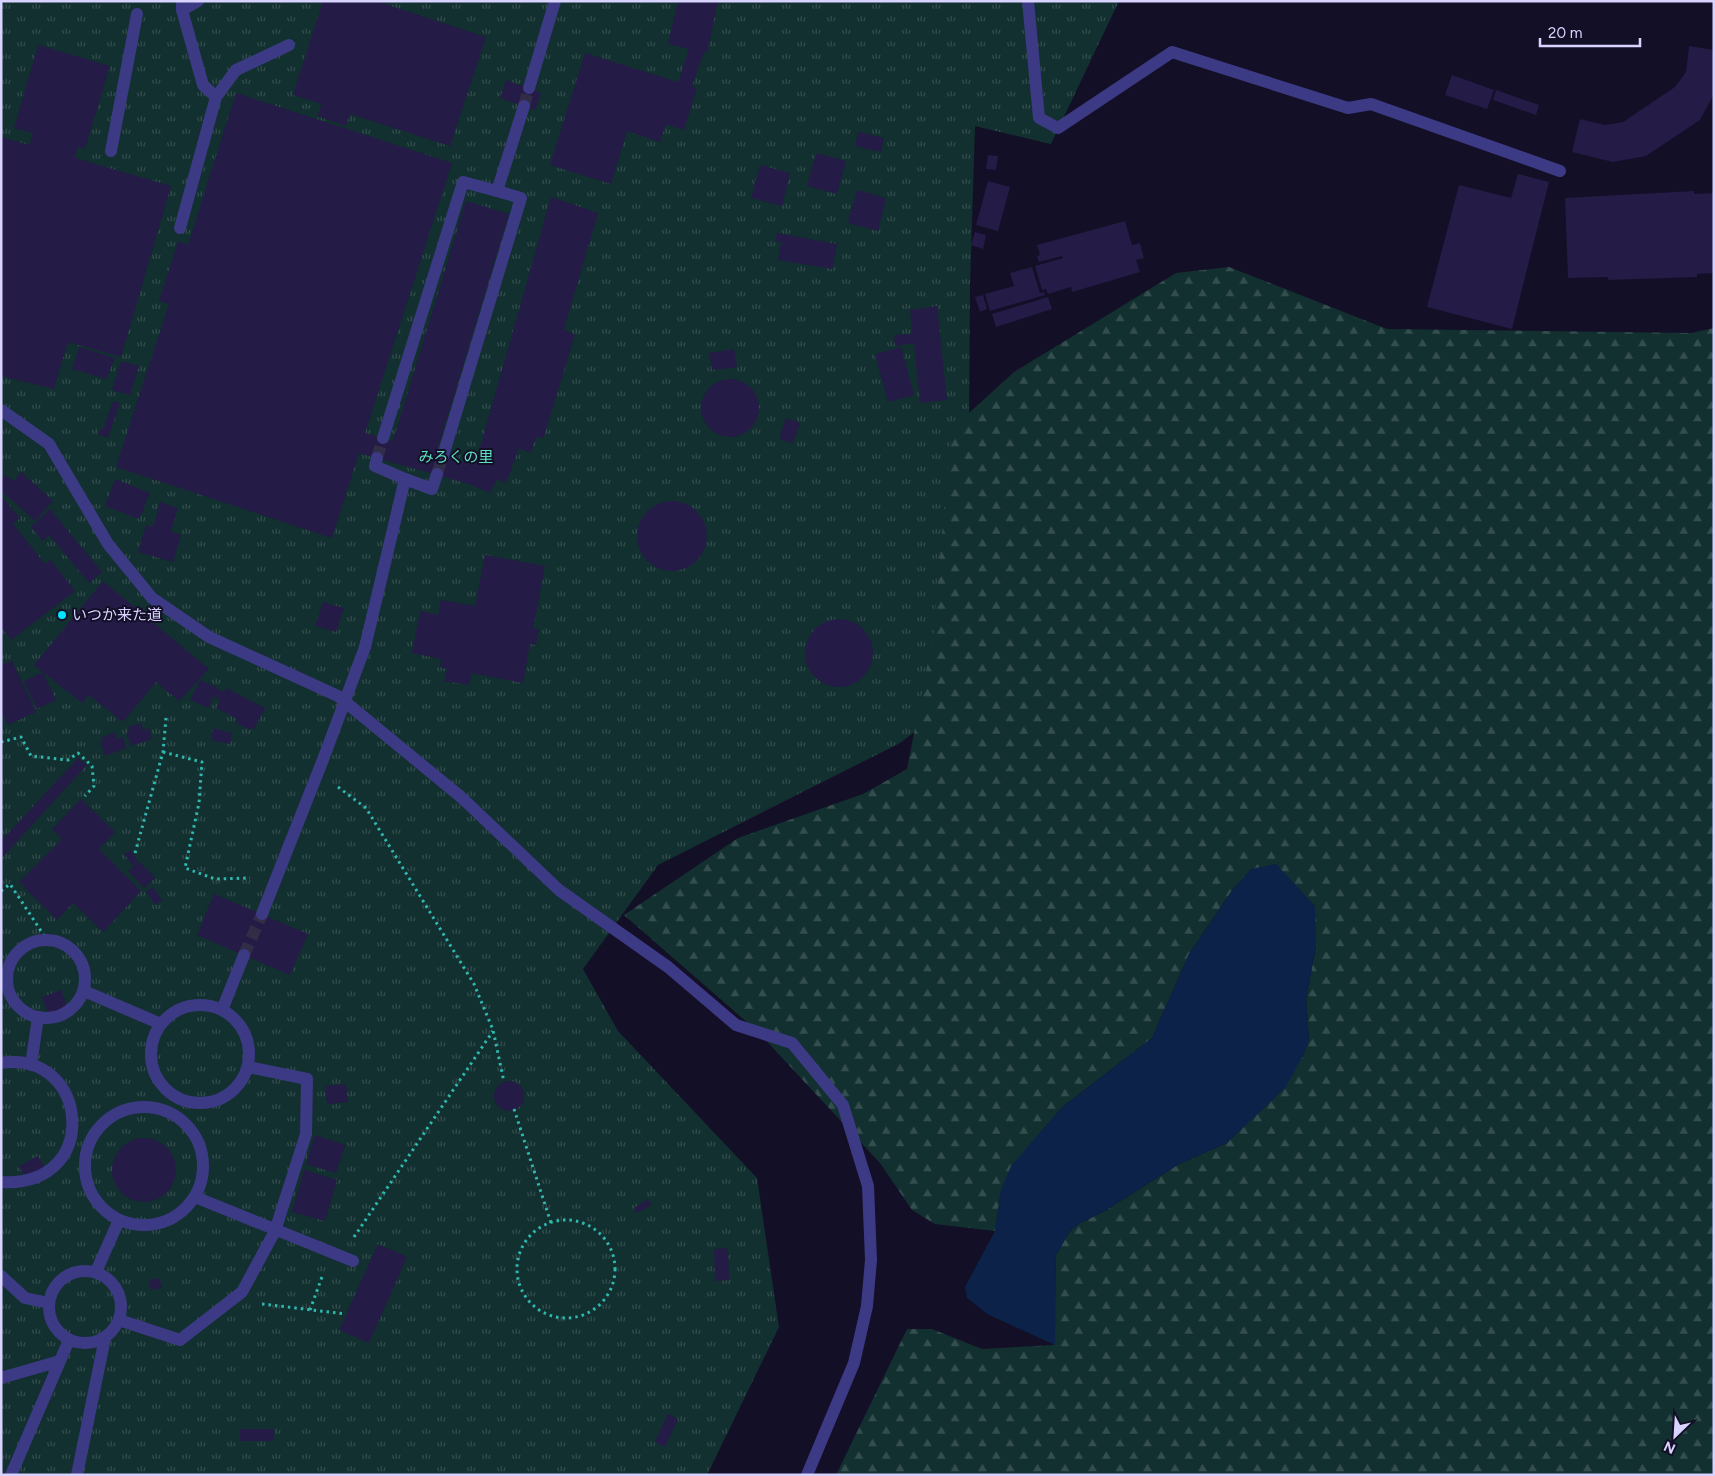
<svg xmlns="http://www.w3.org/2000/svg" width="1715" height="1476" viewBox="0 0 1715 1476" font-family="Figtree,'Noto Sans JP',sans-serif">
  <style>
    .grass { fill: url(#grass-tufts) }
    .forest { fill: url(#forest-firs) }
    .water { fill: #0c2248 }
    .building { fill: #241b47 }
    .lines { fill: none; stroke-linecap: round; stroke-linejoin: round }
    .pedestrian-tunnel { stroke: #312d47; stroke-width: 12; stroke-dasharray: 12 6; stroke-linecap: butt }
    .path { stroke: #2fb8b0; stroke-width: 3; stroke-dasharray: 2.5 4; stroke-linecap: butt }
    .service { stroke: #3d3a85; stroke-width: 12 }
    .pedestrian { stroke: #3d3a85; stroke-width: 12 }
    .minor { stroke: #3d3a85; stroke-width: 12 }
    .pedestrian-bridge { stroke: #3d3a85; stroke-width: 12 }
    .poi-dot { fill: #00e5ff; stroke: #130f26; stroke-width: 2 }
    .labels { text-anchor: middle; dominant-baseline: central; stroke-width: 4; stroke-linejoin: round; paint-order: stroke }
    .park-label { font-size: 15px; fill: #5fe0c0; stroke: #130f26 }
    .poi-label { font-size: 15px; fill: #d9d4ff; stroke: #130f26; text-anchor: start }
  </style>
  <defs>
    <pattern id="grass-tufts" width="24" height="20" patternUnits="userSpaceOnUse" patternTransform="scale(1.25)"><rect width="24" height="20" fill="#12302f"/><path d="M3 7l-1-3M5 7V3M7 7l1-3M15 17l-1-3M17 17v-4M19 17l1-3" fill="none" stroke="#344d4e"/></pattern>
    <pattern id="forest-firs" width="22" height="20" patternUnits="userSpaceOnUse" patternTransform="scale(1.25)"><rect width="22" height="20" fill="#12302f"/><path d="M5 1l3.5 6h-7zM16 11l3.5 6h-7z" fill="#344d4e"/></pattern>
  </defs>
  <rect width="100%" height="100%" fill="#130f26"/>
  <polygon class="grass" points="1,1 1119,1 1051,144 975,126 970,287 967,692 900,743 658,865 583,969 618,1031 757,1178 779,1327 707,1475 1,1475"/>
  <polygon class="forest" points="1229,267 1387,329 1691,333 1714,328 1714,1475 836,1475 907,1329 932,1329 982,1349 1054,1345 1056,1255 1070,1231 1080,1223 1103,1212 1179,1164 1227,1143 1309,1040 1306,999 1316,946 1276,864 1251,870 1233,889 1189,954 1152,1038 1061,1108 1001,1190 995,1231 935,1224 912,1210 880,1163 757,1031 624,915 738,838 863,794 907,769 934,631 949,448 957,424 1014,372 1176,273"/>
  <polygon class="water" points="1276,864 1315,906 1316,946 1306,999 1309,1040 1304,1054 1285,1088 1227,1143 1179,1164 1103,1212 1080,1223 1070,1231 1056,1255 1055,1345 987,1314 967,1298 965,1287 995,1231 1001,1190 1011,1166 1061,1108 1152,1038 1189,954 1233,889 1251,869"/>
  <g class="building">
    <polygon points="323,1 376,1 486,37 450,146 350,114 346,126 317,116 322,104 293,95"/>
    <polygon points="678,1 718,1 707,53 704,52 692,86 697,88 684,130 666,124 660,142 627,131 611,184 550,165 585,53 678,82 689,49 668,44"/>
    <polygon points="38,45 110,66 85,149 78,146 75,158 171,186 121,357 68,342 54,389 1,376 1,137 29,145 33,133 14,128"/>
    <polygon points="1689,46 1714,50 1714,94 1700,120 1646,156 1613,162 1572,152 1580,119 1605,125 1623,122 1675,87 1686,72"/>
    <polygon points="1452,75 1494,90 1487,109 1445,95"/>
    <polygon points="506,80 541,93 535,110 500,98"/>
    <polygon points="1496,90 1539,105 1536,115 1493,100"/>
    <polygon points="236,93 452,163 365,433 393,441 466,201 509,214 436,454 475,465 551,197 598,213 564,329 575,335 543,439 537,436 530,453 519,448 506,483 497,479 490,493 469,484 359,453 332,538 116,467 169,304 159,301 178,241 188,245"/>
    <polygon points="858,132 884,138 881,152 855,146"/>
    <polygon points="816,153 846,161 837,194 807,186"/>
    <polygon points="988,155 998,156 996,170 986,169"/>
    <polygon points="760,165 790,173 782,206 751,198"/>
    <polygon points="1518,174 1549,182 1512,329 1427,307 1459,185 1511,198"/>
    <polygon points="988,181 1010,187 998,231 976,225"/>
    <polygon points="857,190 886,198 878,231 848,223"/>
    <polygon points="1694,191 1694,194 1714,193 1714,273 1697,274 1697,277 1608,280 1608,277 1568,278 1565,198"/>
    <polygon points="1125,221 1132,245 1140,243 1144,258 1136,260 1140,272 1072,292 1071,287 1048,294 1046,289 1042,290 1035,266 1063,258 1062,256 1039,262 1037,256 1040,255 1037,245"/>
    <polygon points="975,232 986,235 983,249 971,245"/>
    <polygon points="777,233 837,244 832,269 778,260 781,242 775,241"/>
    <polygon points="1032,267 1040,293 1044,292 1045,295 990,311 985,294 1014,286 1010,273"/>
    <polygon points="983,295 987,309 980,312 975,297"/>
    <polygon points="1048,297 1052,309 996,327 992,314"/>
    <polygon points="937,306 947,400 920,403 914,343 895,346 894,335 912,334 910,310"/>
    <polygon points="79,347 115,358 106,379 72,369"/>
    <polygon points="901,347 914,395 888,402 875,354"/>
    <polygon points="734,349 737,367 712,370 709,353"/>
    <polygon points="121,361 139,366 130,395 112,390"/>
    <circle cx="730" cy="408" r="29"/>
    <polygon points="113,401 120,403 108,438 98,434 100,429 103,430"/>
    <polygon points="786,418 800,423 793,443 779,439"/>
    <polygon points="21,472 53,501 35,521 3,492 1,494 1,481 5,475 14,481"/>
    <polygon points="115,479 150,493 139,519 105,506"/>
    <polygon points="1,496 20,518 13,524 26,540 45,564 51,560 75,591 11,640 1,626"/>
    <circle cx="672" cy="536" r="35"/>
    <polygon points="160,502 178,508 171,532 181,535 173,562 138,552 146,525 153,527"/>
    <polygon points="50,509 102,572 89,583 49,535 43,541 31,527"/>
    <polygon points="485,555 545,566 533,629 539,629 536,645 530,644 523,683 472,673 469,685 444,681 447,669 440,667 441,659 412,653 420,611 438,615 441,600 475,606"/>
    <polygon points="103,581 209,669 179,701 156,682 123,722 89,695 82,703 34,665"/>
    <polygon points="323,602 344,608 336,632 315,626"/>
    <circle cx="839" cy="653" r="34"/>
    <polygon points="12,661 36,712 8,725 1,710 1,665"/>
    <polygon points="43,672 56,700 37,709 24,681"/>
    <polygon points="200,680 218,688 208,708 190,700"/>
    <polygon points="226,688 265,708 254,729 251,728 250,730 236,723 237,720 234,717 216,708 220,700 214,696 218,689 224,692"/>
    <polygon points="141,723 143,730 149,728 152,739 131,746 126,733 129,732 128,727"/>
    <polygon points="213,728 232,733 230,744 211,740"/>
    <polygon points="115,732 117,739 123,737 126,748 105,756 100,742 103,741 102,737"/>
    <polygon points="78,758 87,765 1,859 1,841"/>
    <polygon points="81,799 115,832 99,849 141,891 103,932 73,903 57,920 19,882 62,839 52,829"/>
    <polygon points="130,850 138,861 132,865 124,854"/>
    <polygon points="139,861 155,878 144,888 128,871"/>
    <polygon points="153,887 162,900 156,905 146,892"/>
    <polygon points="214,894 308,934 290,975 197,935"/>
    <polygon points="61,990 68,1009 49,1016 42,997"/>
    <circle cx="509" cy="1096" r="15"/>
    <polygon points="346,1084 348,1102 327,1104 325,1086"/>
    <polygon points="315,1135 345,1145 336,1173 306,1164"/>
    <circle cx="144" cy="1170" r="32"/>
    <polygon points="38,1156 44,1167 25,1177 19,1166"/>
    <polygon points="304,1170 337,1180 325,1221 292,1212"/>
    <polygon points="648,1199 651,1205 637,1213 634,1208"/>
    <polygon points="378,1244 407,1257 369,1343 339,1330"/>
    <polygon points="728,1248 729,1280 715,1281 714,1249"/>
    <polygon points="160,1278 161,1288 151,1290 149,1280"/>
    <polygon points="668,1414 678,1419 665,1447 655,1442"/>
    <rect x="240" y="1429" width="34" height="12"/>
  </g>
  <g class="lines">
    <g class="pedestrian-tunnel">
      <polyline points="524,106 529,88"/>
      <polyline points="377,458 383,438"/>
      <polyline points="437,474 443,456"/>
      <polyline points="244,955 262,914"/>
    </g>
    <g class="path">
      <polyline points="1,742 21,737 31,756 68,760 78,753 92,766 94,786 85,796"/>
      <polyline points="163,752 202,762 199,803 185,868 215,879 250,878"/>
      <polyline points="338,787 366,808 474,984 493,1030 504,1082"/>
      <polyline points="135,853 163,752 166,718"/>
      <polyline points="1,891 10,884 47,940"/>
      <polyline points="514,1109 551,1223"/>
      <circle cx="566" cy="1269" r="49"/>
      <polyline points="354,1237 493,1031"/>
      <polyline points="262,1304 346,1314"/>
      <polyline points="310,1310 323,1274"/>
    </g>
    <g class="service">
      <polyline points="182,1 182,10 203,85 216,97"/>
      <polyline points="1028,1 1039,118 1058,128 1172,52 1348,108 1371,104 1560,171"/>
      <polyline points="182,10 198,1"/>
      <polyline points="111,151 137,14"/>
      <polyline points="180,228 216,97 236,70 289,45"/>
    </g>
    <g class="pedestrian">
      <polyline points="529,88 555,1"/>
      <polyline points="383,438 463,182 497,191"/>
      <polyline points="443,456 521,198 497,191 524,106"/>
      <polyline points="377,458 375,466 405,479"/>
      <polyline points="365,647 405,479 432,489 437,474"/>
      <polyline points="262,914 324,757"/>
      <circle cx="46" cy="979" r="39"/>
      <polyline points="84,991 161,1024"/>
      <circle cx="200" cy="1054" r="49"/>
      <polyline points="222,1010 244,955"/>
      <path d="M1,1063C89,1049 103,1188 1,1182"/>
      <polyline points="31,1065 38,1017"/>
      <circle cx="144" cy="1166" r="59"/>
      <polyline points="195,1197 353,1261"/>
      <circle cx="85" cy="1307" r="36"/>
      <polyline points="96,1272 119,1220"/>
      <polyline points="1,1276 25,1298 49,1303"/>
      <polyline points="119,1320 180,1340 242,1292 275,1231 306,1134 307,1079 248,1067"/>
      <polyline points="1,1378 60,1361"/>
      <polyline points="11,1475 69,1340"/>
      <polyline points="77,1475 105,1338"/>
    </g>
    <polyline class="minor" points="1,410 49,444 108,544 152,598 209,637 338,696 461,797 559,890 668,967 736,1025 792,1043 843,1105 868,1186 871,1260 867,1306 854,1363 807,1475"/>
    <polyline class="pedestrian-bridge" points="324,757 365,647"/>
  </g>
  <circle class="poi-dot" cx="62" cy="615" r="5"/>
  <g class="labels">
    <g class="park-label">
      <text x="456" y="457">みろくの里</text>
    </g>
    <g class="poi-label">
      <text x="72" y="615">いつか来た道</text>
    </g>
  </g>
  <rect width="1715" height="1476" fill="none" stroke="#d9d4ff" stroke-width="5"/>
  <g transform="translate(1675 1436) rotate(205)" stroke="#130f26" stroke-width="4" paint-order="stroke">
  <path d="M0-4L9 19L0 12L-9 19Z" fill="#d9d4ff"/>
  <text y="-8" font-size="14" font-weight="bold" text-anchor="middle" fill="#d9d4ff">N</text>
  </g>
  <path d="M1540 38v8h100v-8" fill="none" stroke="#d9d4ff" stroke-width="2.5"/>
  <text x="1548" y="38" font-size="15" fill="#d9d4ff" stroke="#130f26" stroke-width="4" paint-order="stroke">20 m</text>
</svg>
